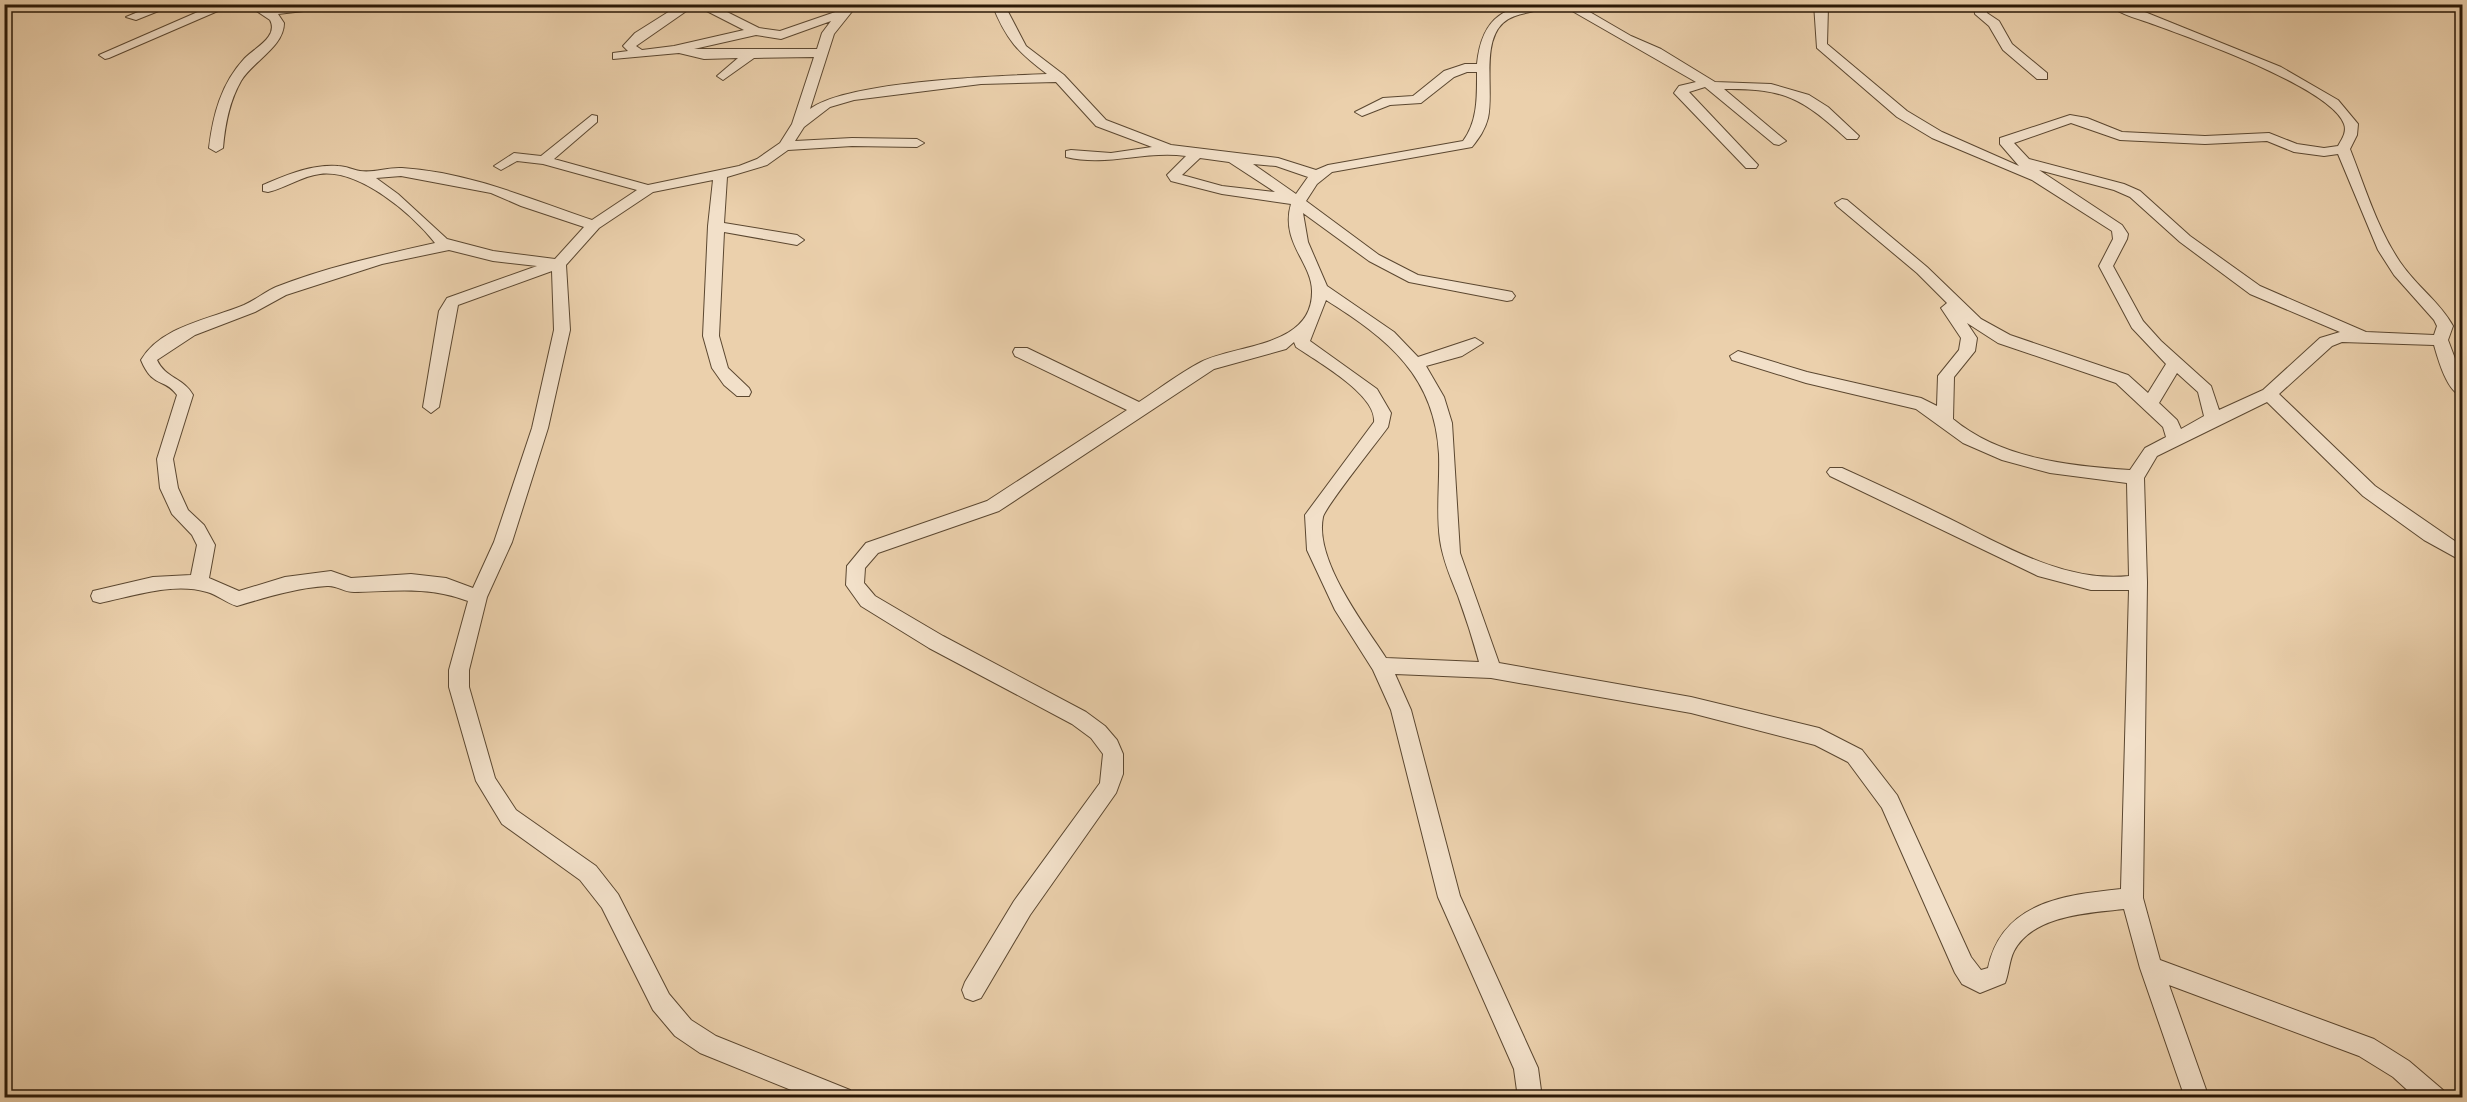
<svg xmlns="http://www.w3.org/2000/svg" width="2467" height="1102" viewBox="0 0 2467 1102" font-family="'IM FELL English',serif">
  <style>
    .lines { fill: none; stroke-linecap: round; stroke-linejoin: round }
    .minor-casing { stroke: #5b4730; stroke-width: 2 }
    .minor { fill: #f2e0c9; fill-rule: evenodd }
  </style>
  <rect width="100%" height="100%" fill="#ebd0ac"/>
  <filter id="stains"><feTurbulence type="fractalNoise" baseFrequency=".00333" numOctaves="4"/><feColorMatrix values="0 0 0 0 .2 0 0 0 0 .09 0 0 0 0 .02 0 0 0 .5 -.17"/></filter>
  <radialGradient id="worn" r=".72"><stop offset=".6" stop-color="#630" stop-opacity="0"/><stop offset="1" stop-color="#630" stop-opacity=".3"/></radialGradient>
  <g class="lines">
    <g class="minor-casing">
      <g id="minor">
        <polygon points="157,4 176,4 136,20 126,17"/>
        <polygon points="216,4 234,4 109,58 105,59 99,55"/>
        <path d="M246,4H262L268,8L335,4L329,8L278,14L284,23C284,47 252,62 241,81C229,102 225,125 223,148L216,152L209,148C213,115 221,84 244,59C254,48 279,37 270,20Z"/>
        <path d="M681,4H711L759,28L780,31L841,10L845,4H858L834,34L810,109C847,81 996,76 1047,74C1018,52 1006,40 992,4H1004L1026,46L1064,75L1106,120L1171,145L1278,158L1316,170L1328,165L1463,141C1478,121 1477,96 1477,72H1467L1454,77L1421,103L1390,105L1362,116L1355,112L1383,98L1413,96L1444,71L1465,64H1477C1482,16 1505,4 1551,4C1538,14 1516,11 1503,23C1481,43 1494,91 1488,118C1485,130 1479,138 1472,147L1332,172L1317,184L1306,201L1379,255L1418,275L1507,291L1512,292L1515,296L1512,300L1507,301L1409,282L1369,261L1303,213L1308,242L1327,286L1394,332L1418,357L1475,338L1483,343L1462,356L1426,366L1444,397L1452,423L1460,553L1499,663L1691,697L1819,728L1862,750L1897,795L1971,957L1981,970L1988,968C2002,902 2064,895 2121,889L2129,590H2091L2038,576L1830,476L1827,472L1830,468H1842C1877,484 1912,500 1946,517C2003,545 2064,583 2129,576L2127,483L2050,473L2002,460L1963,443L1916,409L1806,383L1732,360L1730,356L1738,351L1807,372L1921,398L1937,406L1938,376L1959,350L1961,338L1941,308L1947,303L1917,273L1837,206L1835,203L1842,199L1847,200L1927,267L1981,319L2010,335L2128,375L2148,393L2166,364L2132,328L2099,266L2113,239L2112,231L2032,180L1932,138L1897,117L1817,48L1814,4H1826L1828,7L1827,44L1907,111L1942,132L2019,166L2000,144V138L2070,115L2087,118L2122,132L2205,136L2269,133L2297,144L2324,148L2338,146C2342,139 2347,132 2344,124C2331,88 2196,40 2158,26C2143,20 2120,15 2107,4H2125L2281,67L2338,100L2358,124L2357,135L2350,149C2365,187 2377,228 2400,262C2416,286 2439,301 2453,326L2448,340L2462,377V396C2447,392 2438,359 2434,345L2342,342L2332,346L2279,394L2375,486L2462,546V561L2424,540L2363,496L2267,402L2157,456L2144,478L2147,582L2143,898L2160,960L2374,1039L2409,1061L2443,1090L2447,1098H2416L2393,1077L2359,1056L2169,985L2209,1098H2185L2140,968L2124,909C2089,913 2033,915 2014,951C2009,961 2009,973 2005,983L1980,993L1962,984L1955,973L1882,808L1848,762L1815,745L1691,713L1491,678L1395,674L1411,710L1460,896L1538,1068L1542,1098H1518L1514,1069L1438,897L1391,710L1373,670L1335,610L1307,550L1305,515L1374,422C1377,395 1318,362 1296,347L1294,342L1286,349L1214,369L999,511L878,553L865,568L864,583L875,596L943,636L1086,712L1105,726L1117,740L1123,754V774L1116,793L1030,915L981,998L973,1001L965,998L962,990L965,982L1014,901L1100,783L1103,754L1091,738L1072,724L929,648L861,606L846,585L847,566L866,543L987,501L1127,410L1015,356L1013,352L1015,348H1027L1139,402C1159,389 1180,373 1201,362C1235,344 1313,348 1312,291C1312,263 1280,242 1291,204L1222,194L1171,181L1167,175L1186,156C1146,150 1107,167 1066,157V151L1071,150L1111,153L1152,147L1096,126L1056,82L981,84L854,100L830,107L804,127L795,141L852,138L917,139L924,143L917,147L852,146L788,150L767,165L727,177L724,223L797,235L804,240L797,245L724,232L719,336L728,368L749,388L751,392L749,396H737L724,385L712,368L703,336L708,226L713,180L653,192L599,228L566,265L570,330L548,428L512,542L487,597L469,670V687L495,778L516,810L596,866L618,894L669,994L691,1020L716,1036L850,1090L854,1098H811L700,1053L675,1036L653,1010L602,908L580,880L502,824L476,781L449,687V670L468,601C429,586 394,591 354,592C344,592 336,585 327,586C296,588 267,597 237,606C226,603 218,595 207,592C173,582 134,596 100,603L93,601L91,596L93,591L153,577L191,575L197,545L192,535L172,514L160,488L157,459L177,395C164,377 153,389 141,360C161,326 211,319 244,305C255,300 265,292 276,287C327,267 382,255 435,243C412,214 360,169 320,174C302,176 286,188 268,192L263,191V185C287,175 311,164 338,166C346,166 353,170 360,171C374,173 388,167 402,168C468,172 530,199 592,220L637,190L543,164L517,161L501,170L494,166L514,153L541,156L592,115L597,116V122L554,159L648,185L739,166L757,159L780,143L792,124L814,57L754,58L723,80L717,76L738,58L704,59L679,53L613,59V53L628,51L623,46L635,33ZM695,5L744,30L674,46L642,50L636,46ZM831,21L822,33L817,49H694L756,35L781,39ZM2071,123L2120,140L2205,144L2267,141L2294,152L2324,156L2338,154L2378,250L2394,275L2434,320L2437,326L2434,335L2366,332L2260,286L2190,236L2140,191L2124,184L2029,159L2014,143ZM1200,158L1229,162L1275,192L1222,186L1182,175ZM1253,164L1276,166L1308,177L1296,194ZM2039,170L2114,190L2130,197L2180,242L2250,294L2340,332L2320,338L2263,390L2219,410L2211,386L2161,341L2143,321L2113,266L2127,239L2128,234L2122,225ZM401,176L491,193L521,206L584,227L555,259L493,251L447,239L398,194L376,178ZM449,250L493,261L537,266L447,298L439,311L423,407L431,413L439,407L458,305L552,271L554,330L532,428L494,542L473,588L446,578L411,574L351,578L331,571L285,577L239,591L209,578L215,545L204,525L188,510L178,488L173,459L193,395C184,378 165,378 157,360L195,335L255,312L286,295L382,264ZM1326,300C1388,339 1435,376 1439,454C1440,483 1436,512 1440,540C1443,561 1451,578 1458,596C1466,618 1473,640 1479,662L1386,658C1364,624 1314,560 1323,517C1325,507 1378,441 1388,427L1391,413L1377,389L1310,341ZM1967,323L1998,343L2116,383L2163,427L2166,437L2145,448L2130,470C2070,466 2001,459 1953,419L1954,377L1975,351L1977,338ZM2177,373L2198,392L2204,416L2181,429L2177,420L2159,403Z"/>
        <path d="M1560,4H1576L1631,36L1661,49L1715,82L1771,84L1809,95L1828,107L1859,136L1857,139H1847C1803,99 1785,88 1724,89L1786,141L1779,145L1774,144L1705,87L1689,92L1758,165L1756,168H1746L1674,93L1679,86L1696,82Z"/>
        <polygon points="1974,4 1986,4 1987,13 1999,21 2012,44 2047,73 2047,79 2037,79 2003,50 1989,26 1975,14"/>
      </g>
    </g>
    <use href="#minor" class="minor"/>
  </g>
  <rect width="2467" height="1102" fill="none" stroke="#ebd0ac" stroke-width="24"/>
  <rect x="6" y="6" width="2455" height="1090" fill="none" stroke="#2b1907" stroke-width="3"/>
  <rect x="12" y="12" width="2443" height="1078" fill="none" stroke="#2b1907" stroke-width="1.5"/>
  <rect width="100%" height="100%" filter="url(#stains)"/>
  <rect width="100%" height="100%" fill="url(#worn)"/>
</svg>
